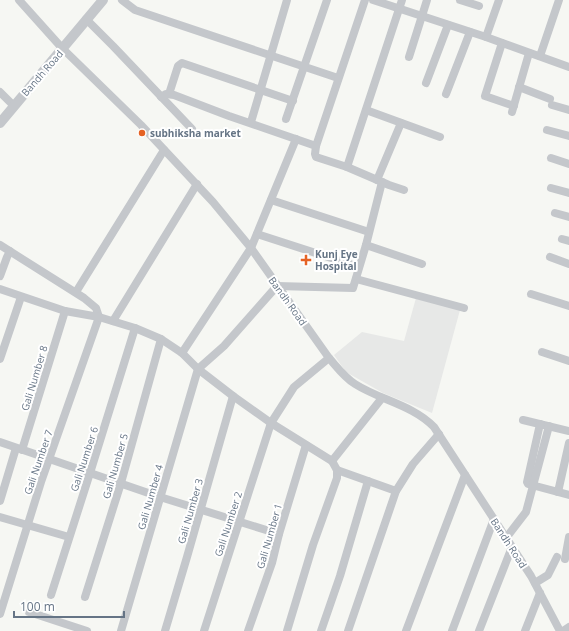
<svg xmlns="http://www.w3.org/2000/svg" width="569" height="631" viewBox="0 0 569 631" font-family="'Open Sans',sans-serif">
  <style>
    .built { fill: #e7e8e7 }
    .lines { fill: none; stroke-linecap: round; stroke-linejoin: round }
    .minor { stroke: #c4c7cb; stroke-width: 8 }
    .tertiary { stroke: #c4c7cb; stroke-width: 10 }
    .poi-dot { fill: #e56224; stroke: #fff; stroke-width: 1.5 }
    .labels { text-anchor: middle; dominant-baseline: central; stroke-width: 4; stroke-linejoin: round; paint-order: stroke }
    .street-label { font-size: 10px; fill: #657485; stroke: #fff }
    .poi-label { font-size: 10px; font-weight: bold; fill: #657485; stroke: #fff; text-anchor: start }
  </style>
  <rect width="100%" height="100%" fill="#f6f7f3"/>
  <polygon class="built" points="416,298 460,310 432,413 383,393 346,372 334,355 362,332 404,341"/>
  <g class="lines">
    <g class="minor">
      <path d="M19,0L62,48L141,125L213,202L251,248L329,358C337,367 344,377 355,384C380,400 413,405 434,427L531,576L560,631"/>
      <polyline points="122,0 135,10 338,78"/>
      <polyline points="365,0 316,146 315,154 316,157 347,167 389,185 404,190"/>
      <polyline points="373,0 486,37 569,67"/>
      <polyline points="460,0 479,6"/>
      <polyline points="86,19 113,46 192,129"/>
      <polyline points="486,37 499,0"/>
      <polyline points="502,43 485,96 514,106"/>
      <polyline points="540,56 559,0"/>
      <polyline points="409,57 427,0"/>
      <polyline points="426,83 448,25"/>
      <polyline points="519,87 550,99"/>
      <polyline points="0,92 14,106"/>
      <polyline points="169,94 178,66 182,63 293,101"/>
      <polyline points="446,94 470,32"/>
      <polyline points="161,97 166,94 174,95 229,116 316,146"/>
      <polyline points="552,105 569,110"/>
      <polyline points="366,110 440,137"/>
      <polyline points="512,112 529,53"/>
      <polyline points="286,119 327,0"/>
      <polyline points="251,122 287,0"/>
      <polyline points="547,130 569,136"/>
      <polyline points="551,158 569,164"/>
      <polyline points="347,167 402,0"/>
      <polyline points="377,180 401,123"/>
      <polyline points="551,188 569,193"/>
      <polyline points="271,200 369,232"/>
      <polyline points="555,213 569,217"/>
      <polyline points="257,234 359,267"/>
      <polyline points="562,239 569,241"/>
      <polyline points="0,245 84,298 96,308 99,317 41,482 0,614"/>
      <polyline points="366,245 422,264"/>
      <polyline points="550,257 569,264"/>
      <polyline points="0,276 7,257 10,251"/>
      <polyline points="356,279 464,308"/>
      <polyline points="0,289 65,311 99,317 135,328 161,339 182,353 198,369 233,396 271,423 332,461 337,470 337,478 313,545 287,631"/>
      <polyline points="76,292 164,150"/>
      <polyline points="531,294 569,306"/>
      <polyline points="113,321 197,184"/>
      <polyline points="542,352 569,361"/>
      <polyline points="182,353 251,248 296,139"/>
      <polyline points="0,359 21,297"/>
      <polyline points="523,420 569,431"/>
      <polyline points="540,424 527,482 528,484 569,495"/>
      <polyline points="0,442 160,497 279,534"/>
      <polyline points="22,450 65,311"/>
      <polyline points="332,461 382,398"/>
      <polyline points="337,470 396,491"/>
      <polyline points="558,492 569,443"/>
      <polyline points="0,501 16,448"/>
      <polyline points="0,517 69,537"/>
      <polyline points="506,538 526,512 549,426"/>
      <polyline points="565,559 569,537"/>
      <polyline points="535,583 548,575 557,557"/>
      <polyline points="51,595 90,473 135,328"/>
      <polyline points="85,597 121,483 161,339"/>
      <polyline points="29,612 87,631"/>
      <polyline points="121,631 198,369 224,346 277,286 353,288 366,245 382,182"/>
      <polyline points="165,631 187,557 233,396"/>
      <polyline points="204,631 271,423 294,387 329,358"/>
      <polyline points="248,631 272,563 279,534 306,445"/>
      <polyline points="321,631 340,576 368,481"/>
      <polyline points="348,631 396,491 413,464 439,434"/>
      <polyline points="406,631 465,475"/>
      <polyline points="452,631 494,519"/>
      <polyline points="479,631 512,547"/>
      <polyline points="525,631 540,593"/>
      <polyline points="563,631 569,627"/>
    </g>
    <polyline class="tertiary" points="0,123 103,0"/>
  </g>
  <g class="poi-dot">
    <circle cx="142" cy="133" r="4"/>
    <path d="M304 254h4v4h4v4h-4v4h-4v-4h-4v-4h4z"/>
  </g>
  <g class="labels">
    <g class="street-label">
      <text transform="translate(42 73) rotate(-49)">Bandh Road</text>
      <text transform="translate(288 301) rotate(54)">Bandh Road</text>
      <text transform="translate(34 378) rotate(-73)">Gali Number 8</text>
      <text transform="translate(84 459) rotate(-72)">Gali Number 6</text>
      <text transform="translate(38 462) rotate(-71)">Gali Number 7</text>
      <text transform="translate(115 466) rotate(-74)">Gali Number 5</text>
      <text transform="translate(150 497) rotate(-74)">Gali Number 4</text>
      <text transform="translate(190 511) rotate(-74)">Gali Number 3</text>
      <text transform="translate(228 524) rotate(-72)">Gali Number 2</text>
      <text transform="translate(269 536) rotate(-74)">Gali Number 1</text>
      <text transform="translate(509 543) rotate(57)">Bandh Road</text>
    </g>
    <g class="poi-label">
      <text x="150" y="133">subhiksha market</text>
      <text x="315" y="254">Kunj Eye<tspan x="315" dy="12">Hospital</tspan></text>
    </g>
  </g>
  <path d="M14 611v6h110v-6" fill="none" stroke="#657485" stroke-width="2"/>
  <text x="20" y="611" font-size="12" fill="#657485" stroke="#ffffff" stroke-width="3" paint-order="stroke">100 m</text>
</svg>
